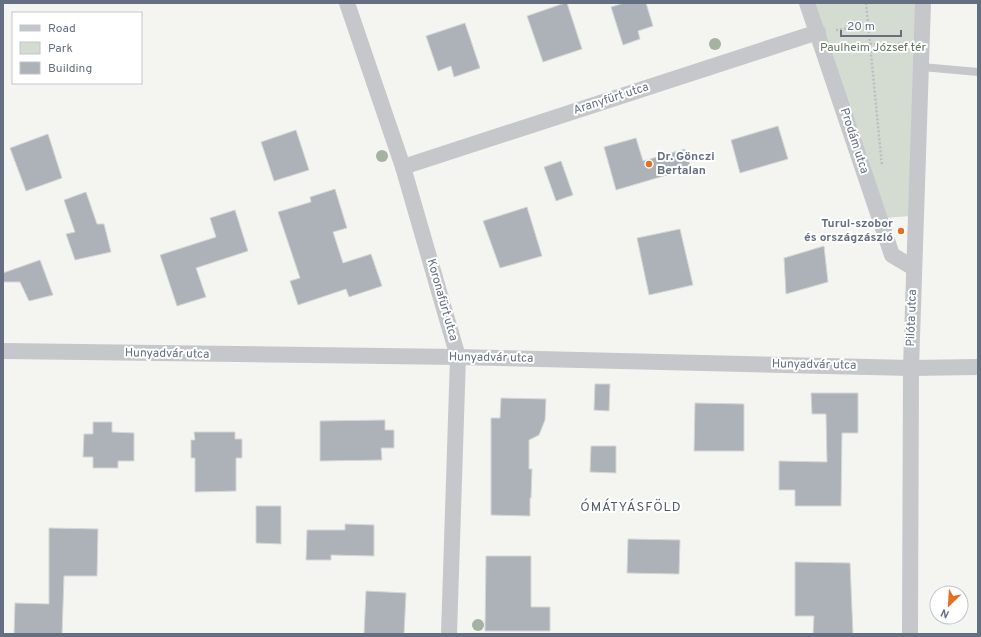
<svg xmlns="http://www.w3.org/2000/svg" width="981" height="637" viewBox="0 0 981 637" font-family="Overpass,sans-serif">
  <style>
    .green { fill: #d4dcd2 }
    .building { fill: #adb2b9; stroke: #d6d6d4 }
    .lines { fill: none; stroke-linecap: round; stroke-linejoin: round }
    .path { stroke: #bcbdc0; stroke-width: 2.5; stroke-dasharray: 2 2; stroke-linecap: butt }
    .lane { stroke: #c5c7cb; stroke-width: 8 }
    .street { stroke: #c5c7cb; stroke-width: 16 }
    .tree { fill: #a4b1a3 }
    .poi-dot { fill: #e17125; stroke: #fff; stroke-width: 1.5 }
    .labels { text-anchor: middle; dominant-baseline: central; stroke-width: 4; stroke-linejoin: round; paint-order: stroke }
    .park-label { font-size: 12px; fill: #637963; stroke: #fff }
    .street-label { font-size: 12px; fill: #646f82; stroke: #fff }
    .poi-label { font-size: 12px; font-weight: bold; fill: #646f82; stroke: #fff; text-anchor: start }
    .neighbourhood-label { font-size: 13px; letter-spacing: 1px; fill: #525a67; stroke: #fff }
  </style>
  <rect width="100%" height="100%" fill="#f4f5f1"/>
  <polygon class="green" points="809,3 920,3 911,216 885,218"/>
  <g class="building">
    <polygon points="565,3 567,3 582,49 543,62 527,16"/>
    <polygon points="624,3 646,3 653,26 638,31 640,39 623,45 611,7"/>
    <polygon points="465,23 480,68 454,77 451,66 438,71 426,36"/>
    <polygon points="778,126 788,159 740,173 731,140"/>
    <polygon points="296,130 309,170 274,181 261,142"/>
    <polygon points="48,134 62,178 26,191 10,148"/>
    <polygon points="636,138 643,161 685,149 691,168 616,190 604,147"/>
    <polygon points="561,161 573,195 556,201 544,167"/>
    <polygon points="335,189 347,228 333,232 343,263 371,254 382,286 349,297 346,289 298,305 290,281 300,278 278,212 311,202 310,197"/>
    <polygon points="86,192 97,224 104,224 111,252 75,260 66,234 75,232 64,200"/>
    <polygon points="527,207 542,256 500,268 483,221"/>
    <polygon points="235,210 248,251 196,268 206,297 177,306 160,255 216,237 210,218"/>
    <polygon points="680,229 693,285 649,295 637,238"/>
    <polygon points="824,246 828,282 786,294 784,258"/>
    <polygon points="40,260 53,295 29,301 20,282 3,282 3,273"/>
    <polygon points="595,384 610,384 609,411 594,410"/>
    <polygon points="811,393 858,393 858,433 842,433 841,506 795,506 795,490 779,490 779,461 827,462 826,414 812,414"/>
    <polygon points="501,398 546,399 545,420 539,435 529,440 529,469 532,469 531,498 530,498 530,516 491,515 491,418 500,418"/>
    <polygon points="695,403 744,404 744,451 694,451"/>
    <polygon points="385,420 385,430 394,430 394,448 381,448 382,460 320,461 320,421"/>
    <polygon points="93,422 112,422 112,432 134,433 134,461 118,461 118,468 93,468 93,457 83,457 84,434 93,434"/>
    <polygon points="194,432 235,432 235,439 242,439 242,458 236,458 236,491 195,492 195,458 191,458 191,440 195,440"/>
    <polygon points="591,446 616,446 616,473 590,472"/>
    <polygon points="256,506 281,506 281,544 256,543"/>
    <polygon points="345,524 374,525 374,556 331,555 331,560 306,560 307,530 345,530"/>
    <polygon points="49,528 98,529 97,576 64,576 62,634 14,634 15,603 49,604"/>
    <polygon points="628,539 680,540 679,574 627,573"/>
    <polygon points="486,556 531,556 531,607 550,607 550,631 485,631"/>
    <polygon points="795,562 850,563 853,634 813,634 814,616 795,616"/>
    <polygon points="366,591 406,593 404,634 364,634"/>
  </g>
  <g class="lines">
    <g class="path">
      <polyline points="866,3 882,166"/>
      <polyline points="836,30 868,26"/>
      <polyline points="870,44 905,44"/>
    </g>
    <polyline class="lane" points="922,67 978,72"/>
    <g class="street">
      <polyline points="347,3 403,167 458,357 449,634"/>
      <polyline points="807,3 892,255 914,268"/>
      <polyline points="403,167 818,32"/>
      <polyline points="3,351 458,357 911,368 978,367"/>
      <polyline points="910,634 911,368 923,3"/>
    </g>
  </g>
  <g class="tree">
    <circle cx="715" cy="44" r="6"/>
    <circle cx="382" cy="156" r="6"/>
    <circle cx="478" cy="625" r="6"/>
  </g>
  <g class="poi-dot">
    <circle cx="649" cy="164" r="4"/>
    <circle cx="901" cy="231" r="4"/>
  </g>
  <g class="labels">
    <g class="park-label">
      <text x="873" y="48">Paulheim József tér</text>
    </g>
    <g class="street-label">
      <text transform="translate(611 99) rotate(-18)">Aranyfürt utca</text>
      <text transform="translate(854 141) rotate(72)">Prodám utca</text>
      <text transform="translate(442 300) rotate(74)">Koronafürt utca</text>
      <text transform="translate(912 318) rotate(-88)">Pilóta utca</text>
      <text transform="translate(167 354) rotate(1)">Hunyadvár utca</text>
      <text transform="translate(491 358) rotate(1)">Hunyadvár utca</text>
      <text transform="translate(814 365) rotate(1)">Hunyadvár utca</text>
    </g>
    <g class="poi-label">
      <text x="657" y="157">Dr. Gönczi<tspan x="657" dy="14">Bertalan</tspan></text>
      <text x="893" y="224" text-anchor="end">Turul-szobor<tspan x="893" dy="14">és országzászló</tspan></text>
    </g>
    <g class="neighbourhood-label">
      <text x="631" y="508">ÓMÁTYÁSFÖLD</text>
    </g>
  </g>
  <rect width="981" height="637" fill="none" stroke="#646f82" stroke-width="8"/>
  <rect x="12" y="12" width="130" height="72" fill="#ffffff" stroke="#c1c5cd"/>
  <rect x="20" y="25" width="20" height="6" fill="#c5c7cb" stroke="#c1c5cd"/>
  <text x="48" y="32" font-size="12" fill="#646f82">Road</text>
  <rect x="20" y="42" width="20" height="12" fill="#d4dcd2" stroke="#c1c5cd"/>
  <text x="48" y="52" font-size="12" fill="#646f82">Park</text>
  <rect x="20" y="62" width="20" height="12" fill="#adb2b9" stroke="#c1c5cd"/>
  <text x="48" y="72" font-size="12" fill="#646f82">Building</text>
  <g transform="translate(949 605) rotate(205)"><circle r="19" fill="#ffffff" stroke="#c1c5cd"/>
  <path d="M0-3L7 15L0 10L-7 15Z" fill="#e17125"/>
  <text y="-6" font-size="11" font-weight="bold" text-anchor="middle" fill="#646f82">N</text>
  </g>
  <path d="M841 30v6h60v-6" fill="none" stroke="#646f82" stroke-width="2"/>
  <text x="847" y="30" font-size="12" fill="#646f82" stroke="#ffffff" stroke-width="3" paint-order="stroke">20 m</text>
</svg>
